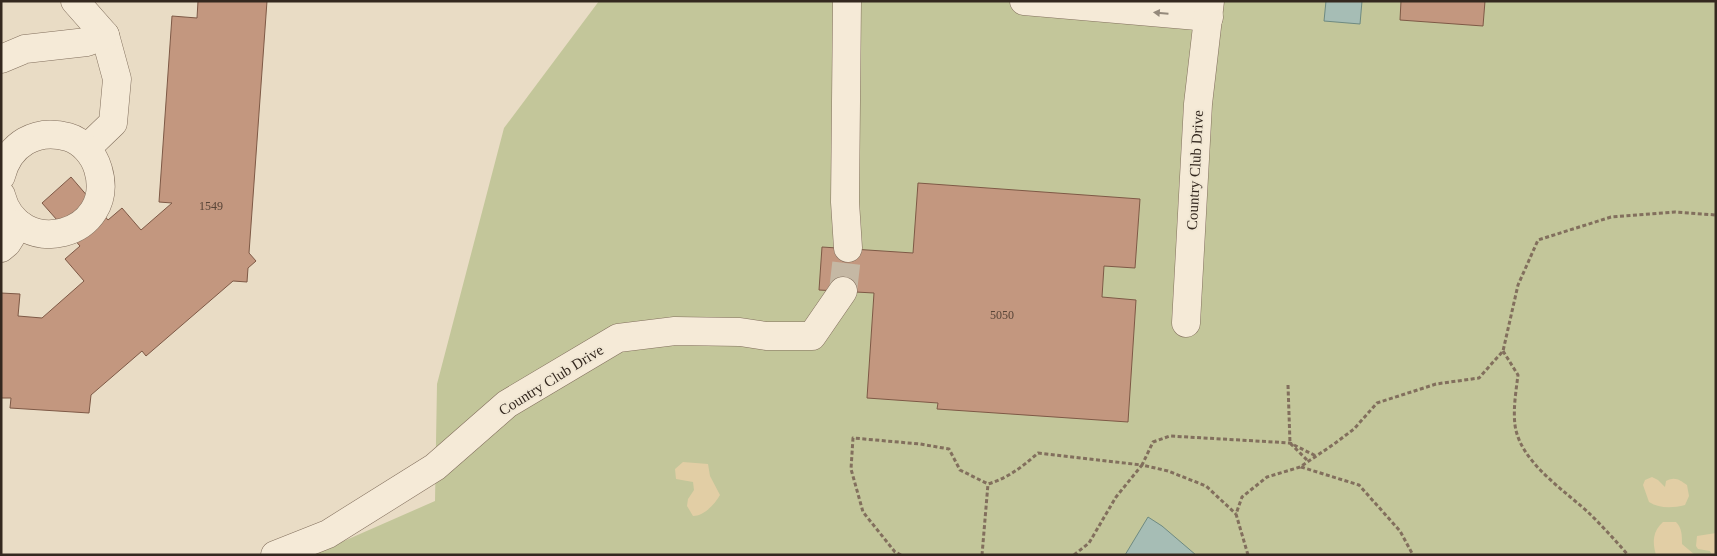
<svg xmlns="http://www.w3.org/2000/svg" width="1717" height="556" viewBox="0 0 1717 556" font-family="'Times New Roman',serif">
  <style>
    .green { fill: #c3c69a }
    .sand { fill: #e2cea5 }
    .water { fill: #a6bdb5; stroke: #6e8a81 }
    .building { fill: #c3977f; stroke: #7e5946 }
    .lines { fill: none; stroke-linecap: round; stroke-linejoin: round }
    .minor-tunnel { stroke: #c5b8a4; stroke-width: 28; stroke-dasharray: 28 14; stroke-linecap: butt }
    .minor-casing { stroke: #826f5d; stroke-width: 29 }
    .path { stroke: #826f5d; stroke-width: 3; stroke-dasharray: 4 2.5; stroke-linecap: butt }
    .minor { stroke: #f5ead7; stroke-width: 28 }
    .oneway { fill: #94897b }
    .labels { text-anchor: middle; dominant-baseline: central; stroke-width: 4; stroke-linejoin: round; paint-order: stroke }
    .number-label { font-size: 12px; fill: #584437 }
    .street-label { font-size: 15px; fill: #34281f; stroke: #f1e7d4 }
  </style>
  <rect width="100%" height="100%" fill="#e9dcc5"/>
  <polygon class="green" points="599,1 1716,1 1716,555 312,555 435,501 437,384 504,128"/>
  <g class="sand">
    <path d="M683,462L708,464L710,476L720,495C715,504 704,516 693,516L687,506L688,499L694,490L693,482L676,479L675,469Z"/>
    <path d="M1652,477L1658,480L1665,487L1666,481C1675,476 1680,480 1687,485L1689,496L1685,505C1673,508 1660,509 1649,502L1643,485L1645,480Z"/>
    <path d="M1663,522H1676C1682,528 1682,535 1682,544L1695,555H1656C1652,541 1653,531 1663,522Z"/>
    <polygon points="1716,533 1716,555 1712,555 1710,551 1698,549 1696,546 1697,536"/>
  </g>
  <g class="water">
    <polygon points="1326,1 1362,1 1360,24 1324,21"/>
    <polygon points="1148,517 1162,526 1196,555 1125,555"/>
  </g>
  <g class="building">
    <polygon points="198,1 267,1 249,253 256,261 248,268 247,282 233,281 146,356 142,351 91,395 89,413 10,408 11,398 1,398 1,293 20,294 18,316 42,318 84,281 65,259 80,246 42,203 71,177 108,220 122,208 141,230 172,203 159,202 172,16 197,18"/>
    <polygon points="1401,1 1485,1 1483,26 1400,20"/>
    <polygon points="918,183 1140,199 1135,268 1104,266 1102,297 1136,300 1128,422 937,409 938,403 867,398 874,293 819,290 822,247 913,253"/>
  </g>
  <g class="lines">
    <polyline class="minor-tunnel" points="843,291 848,248"/>
    <g class="minor-casing">
      <g id="minor">
        <polyline points="75,1 105,35 117,79 113,123 87,148"/>
        <polyline points="847,1 845,202 848,248"/>
        <polyline points="1024,1 1209,17"/>
        <polyline points="1,59 25,49 87,42 105,35"/>
        <path d="M1,176C9,144 36,128 68,137C82,141 94,155 98,169C118,236 18,262 1,195"/>
        <polyline points="1,248 7,243 19,224"/>
        <polyline points="1186,323 1198,104 1210,1"/>
        <polyline points="275,555 328,534 435,467 507,404 618,338 675,331 740,332 766,336 812,336 843,291"/>
      </g>
    </g>
    <g class="path">
      <path d="M1503,351L1518,375C1516,391 1513,409 1515,425C1520,463 1566,491 1591,515C1604,528 1616,541 1628,555"/>
      <polyline points="1288,385 1290,443 1308,461"/>
      <polyline points="1301,467 1359,485 1400,531 1413,555"/>
      <path d="M901,555L895,552L863,512L851,469L853,438L920,444L949,449L960,470L988,484C1008,478 1022,467 1038,453L1142,465L1153,442L1170,436L1290,443L1316,456"/>
      <polyline points="982,555 988,484"/>
      <polyline points="1074,555 1089,543 1116,497 1142,465 1168,471 1206,486 1236,514"/>
      <polyline points="1248,555 1236,514 1242,497 1267,477 1300,467 1334,444 1354,429 1377,403 1436,384 1479,378 1503,351 1518,285 1538,240 1611,217 1675,212 1716,215"/>
    </g>
    <use href="#minor" class="minor"/>
  </g>
  <defs><path id="oneway-solid" d="M-6-.8H1V-3.2L6.5 0L1 3.2V.8H-6Z" transform="scale(1.25)"/></defs>
  <use class="oneway" href="#oneway-solid" transform="translate(1161 13) rotate(-175)"/>
  <g class="labels">
    <g class="number-label">
      <text x="211" y="206">1549</text>
      <text x="1002" y="315">5050</text>
    </g>
    <g class="street-label">
      <text transform="translate(1195 170) rotate(-87)">Country Club Drive</text>
      <text transform="translate(551 380) rotate(-32)">Country Club Drive</text>
    </g>
  </g>
  <rect width="1717" height="556" fill="none" stroke="#34281f" stroke-width="5"/>
</svg>
